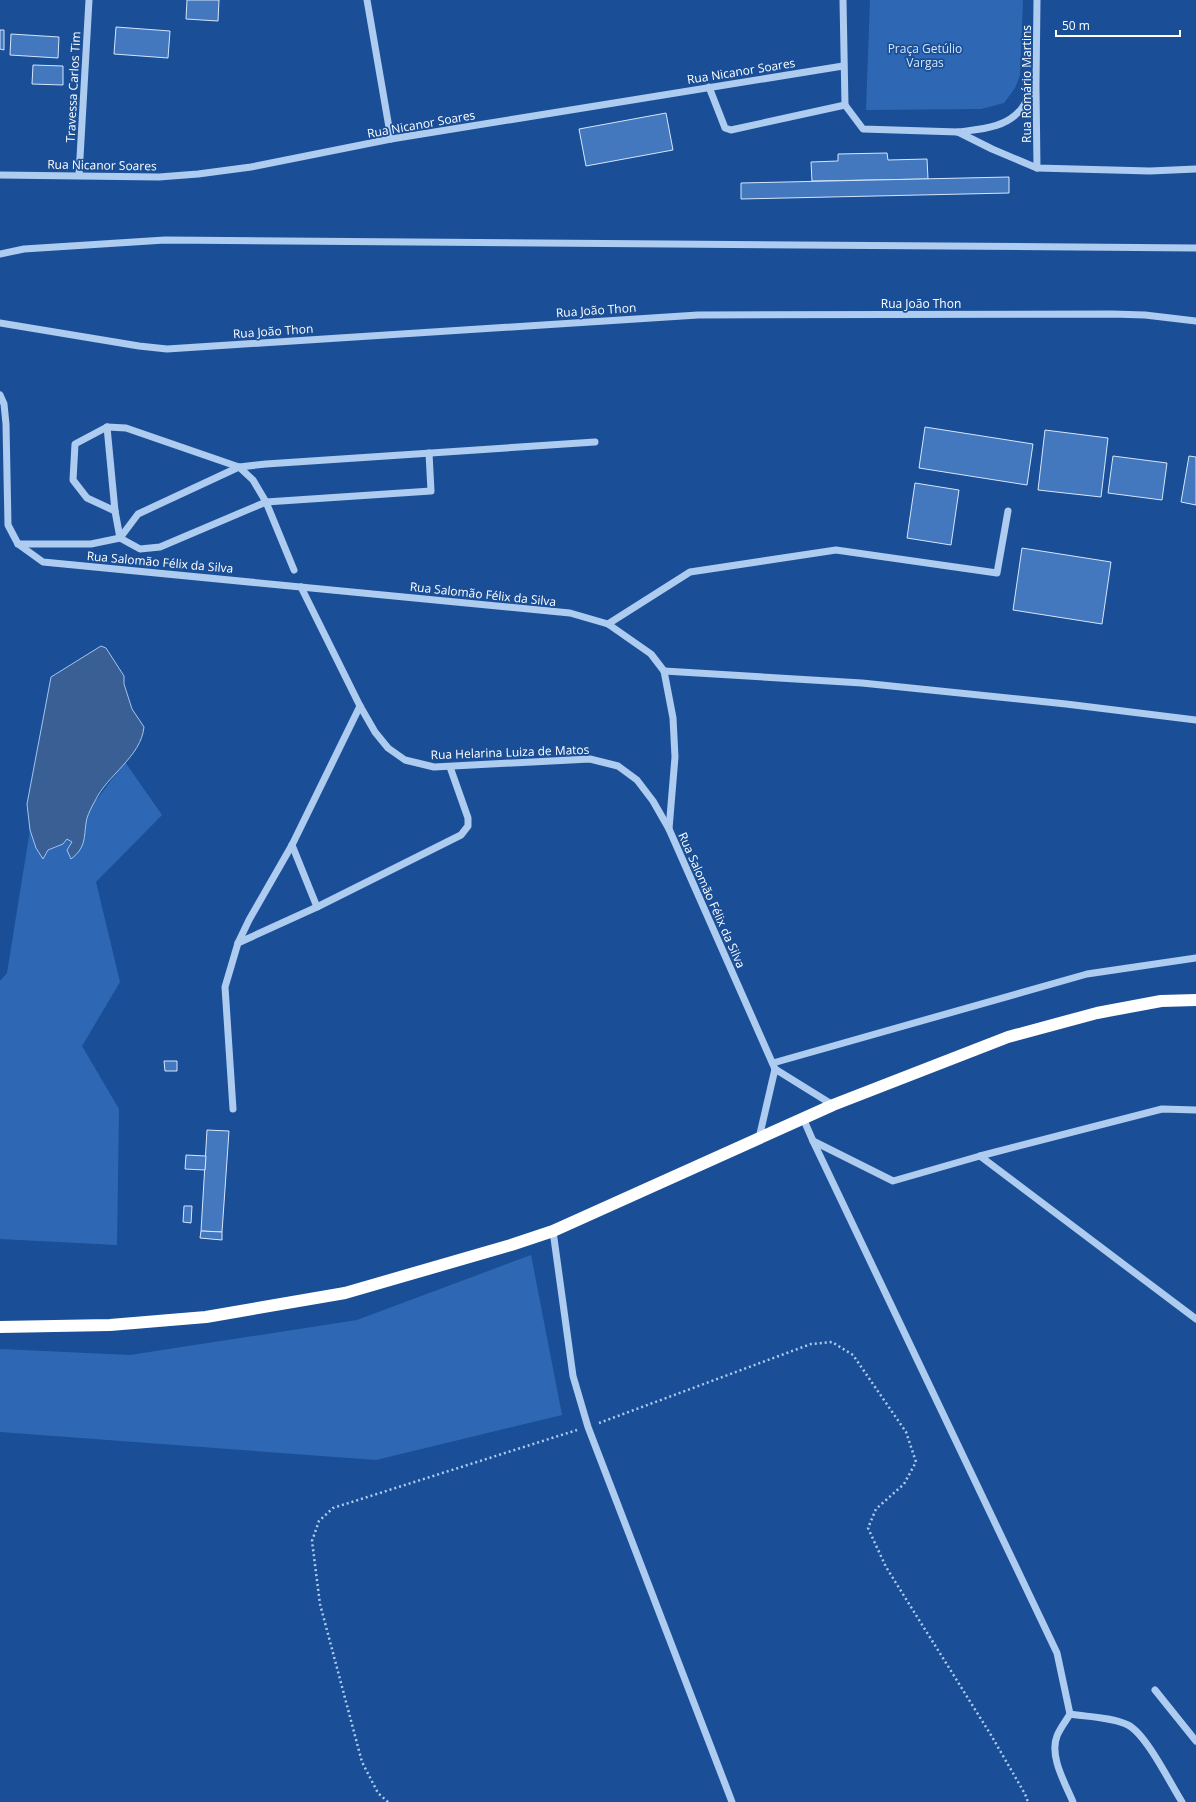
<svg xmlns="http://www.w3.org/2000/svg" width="1196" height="1802" viewBox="0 0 1196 1802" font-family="'Open Sans',sans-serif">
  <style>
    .green { fill: #2e68b4 }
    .water { fill: #3a5f94; stroke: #a1c5f2 }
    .building { fill: #4377be; stroke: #d5e6fb }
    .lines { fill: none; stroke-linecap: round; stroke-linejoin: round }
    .path { stroke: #aecbf0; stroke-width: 2.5; stroke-dasharray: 2 3; stroke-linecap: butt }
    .minor { stroke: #aecbf0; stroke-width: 7 }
    .highway { stroke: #fff; stroke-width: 12 }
    .labels { text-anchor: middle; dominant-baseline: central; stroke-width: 3.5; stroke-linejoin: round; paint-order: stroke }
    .park-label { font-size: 12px; fill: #d5e6fb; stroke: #1a4f97 }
    .street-label { font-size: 12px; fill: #fff; stroke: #1a4f97 }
  </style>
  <rect width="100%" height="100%" fill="#1a4f97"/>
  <g class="green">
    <polygon points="870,0 1023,0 1020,75 1015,88 1004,103 981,109 866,110"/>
    <polygon points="125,762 162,815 96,882 120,982 82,1046 119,1109 117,1245 0,1239 0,981 7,973 30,830 36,848 43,859 48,850 57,847 67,839"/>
    <polygon points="531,1255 562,1415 376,1460 0,1432 0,1349 130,1355 357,1320"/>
  </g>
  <path class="water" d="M101,646L106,648L124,676V684L132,709L144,727C141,757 107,775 95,801C92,806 89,812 87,818C83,835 88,846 71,859L67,850L72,842L67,839L63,844L48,850L43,859L36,848L30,830L27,804L51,677Z"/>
  <g class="building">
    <polygon points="187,0 219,0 218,21 186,19"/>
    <polygon points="116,27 170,31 168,58 114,54"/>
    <polygon points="0,30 4,30 4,50 0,49"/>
    <polygon points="11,34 59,37 58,58 10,55"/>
    <polygon points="33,65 63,66 63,85 32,84"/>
    <polygon points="666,113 673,150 586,166 579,129"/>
    <polygon points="887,153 888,160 927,159 928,179 812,181 811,162 838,161 838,154"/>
    <polygon points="1009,177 1009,193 741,199 741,183"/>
    <polygon points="925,427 1033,444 1027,485 919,468"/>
    <polygon points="1045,430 1108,438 1101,497 1038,490"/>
    <polygon points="1113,456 1167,463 1162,500 1108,493"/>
    <polygon points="1189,456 1196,457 1196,505 1181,502"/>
    <polygon points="915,483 959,490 951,545 907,538"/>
    <polygon points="1022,548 1111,562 1102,624 1013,610"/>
    <polygon points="164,1061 177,1061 177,1071 165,1071"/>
    <polygon points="207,1130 229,1131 222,1232 201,1231"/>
    <polygon points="186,1155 206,1156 205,1170 185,1169"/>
    <polygon points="184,1206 192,1206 191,1223 183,1222"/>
    <polygon points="201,1231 222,1232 222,1240 200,1238"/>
  </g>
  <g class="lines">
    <g class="path">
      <polyline points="599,1423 811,1344 832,1342 853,1355 906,1432 916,1462 904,1484 876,1509 868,1528 886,1567 991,1735 1025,1794 1028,1802"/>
      <polyline points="388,1802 378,1793 362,1762 320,1604 312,1541 319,1521 333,1508 577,1430"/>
    </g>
    <g class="minor">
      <polyline points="367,0 391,139"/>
      <polyline points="843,0 845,105"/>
      <polyline points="709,87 725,128 731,130 845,105"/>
      <polyline points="845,105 863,129 958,132 992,149 1037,168 1150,171 1196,169"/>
      <path d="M958,132C981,129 1007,128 1022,108C1027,101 1031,93 1035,86"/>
      <polyline points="1037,168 1036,86 1037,0"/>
      <polyline points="0,175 159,177 198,174 251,167 391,139 843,66"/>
      <polyline points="79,175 89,0"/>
      <polyline points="0,254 24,249 165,240 1196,248"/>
      <polyline points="0,323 139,346 167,349 698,315 1112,314 1145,315 1196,321"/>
      <polyline points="0,395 4,404 6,424 8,525 18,544 43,562 570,613 608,624 651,654 664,671 673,718 675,757 669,829 775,1069"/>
      <polyline points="107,427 75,444 73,480 87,498 115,511"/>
      <polyline points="18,544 91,544 120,538 138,514 239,467 266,464 595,442"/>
      <polyline points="294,570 266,502 253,480 239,467 126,428 107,427 115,511 120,538 140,549 160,547 266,502 431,491 429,453"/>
      <polyline points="301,587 360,706 375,732 388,748 405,760 434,767 590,759 618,766 637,780 653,801 669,829"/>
      <polyline points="608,624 690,572 836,550 997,573 1008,511"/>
      <polyline points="664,671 862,683 1066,704 1196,720"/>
      <polyline points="292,845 317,907"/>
      <polyline points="238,943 317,907 461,835 468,826 468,818 450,767"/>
      <polyline points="773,1063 1087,974 1196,958"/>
      <polyline points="775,1069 833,1105"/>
      <polyline points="233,1109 225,987 238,943 249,920 292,845 360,706"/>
      <polyline points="803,1118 813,1141 893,1181 980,1156 1162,1109 1196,1110"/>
      <polyline points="759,1138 775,1069"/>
      <path d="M813,1141L1057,1653L1070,1714C1066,1721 1060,1728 1057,1736C1049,1756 1065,1783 1073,1802"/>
      <polyline points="980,1156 1196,1319"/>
      <polyline points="553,1231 573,1376 588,1427 732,1802"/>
      <polyline points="1155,1690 1196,1741"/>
      <path d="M1070,1714C1088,1717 1111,1717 1128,1725C1146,1734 1170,1783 1182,1802"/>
    </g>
    <polyline class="highway" points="0,1327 110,1325 206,1317 345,1293 511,1245 553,1231 833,1105 1008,1037 1097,1013 1161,1001 1196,1000"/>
  </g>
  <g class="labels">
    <g class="park-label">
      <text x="925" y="48">Praça Getúlio<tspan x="925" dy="14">Vargas</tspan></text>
    </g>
    <g class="street-label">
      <text transform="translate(741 71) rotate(-9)">Rua Nicanor Soares</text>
      <text transform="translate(1026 84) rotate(-90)">Rua Romário Martins</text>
      <text transform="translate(73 87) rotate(-87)">Travessa Carlos Tim</text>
      <text transform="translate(421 124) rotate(-10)">Rua Nicanor Soares</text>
      <text transform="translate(102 165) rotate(1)">Rua Nicanor Soares</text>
      <text x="921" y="303">Rua João Thon</text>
      <text transform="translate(596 310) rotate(-4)">Rua João Thon</text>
      <text transform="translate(273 331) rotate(-4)">Rua João Thon</text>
      <text transform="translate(160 562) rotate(5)">Rua Salomão Félix da Silva</text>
      <text transform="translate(483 594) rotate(6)">Rua Salomão Félix da Silva</text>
      <text transform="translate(510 752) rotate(-2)">Rua Helarina Luiza de Matos</text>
      <text transform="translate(712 900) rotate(66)">Rua Salomão Félix da Silva</text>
    </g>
  </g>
  <path d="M1056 30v6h124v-6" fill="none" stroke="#ffffff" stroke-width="2"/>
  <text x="1062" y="30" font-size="12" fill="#ffffff" stroke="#1a4f97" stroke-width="3" paint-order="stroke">50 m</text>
</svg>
